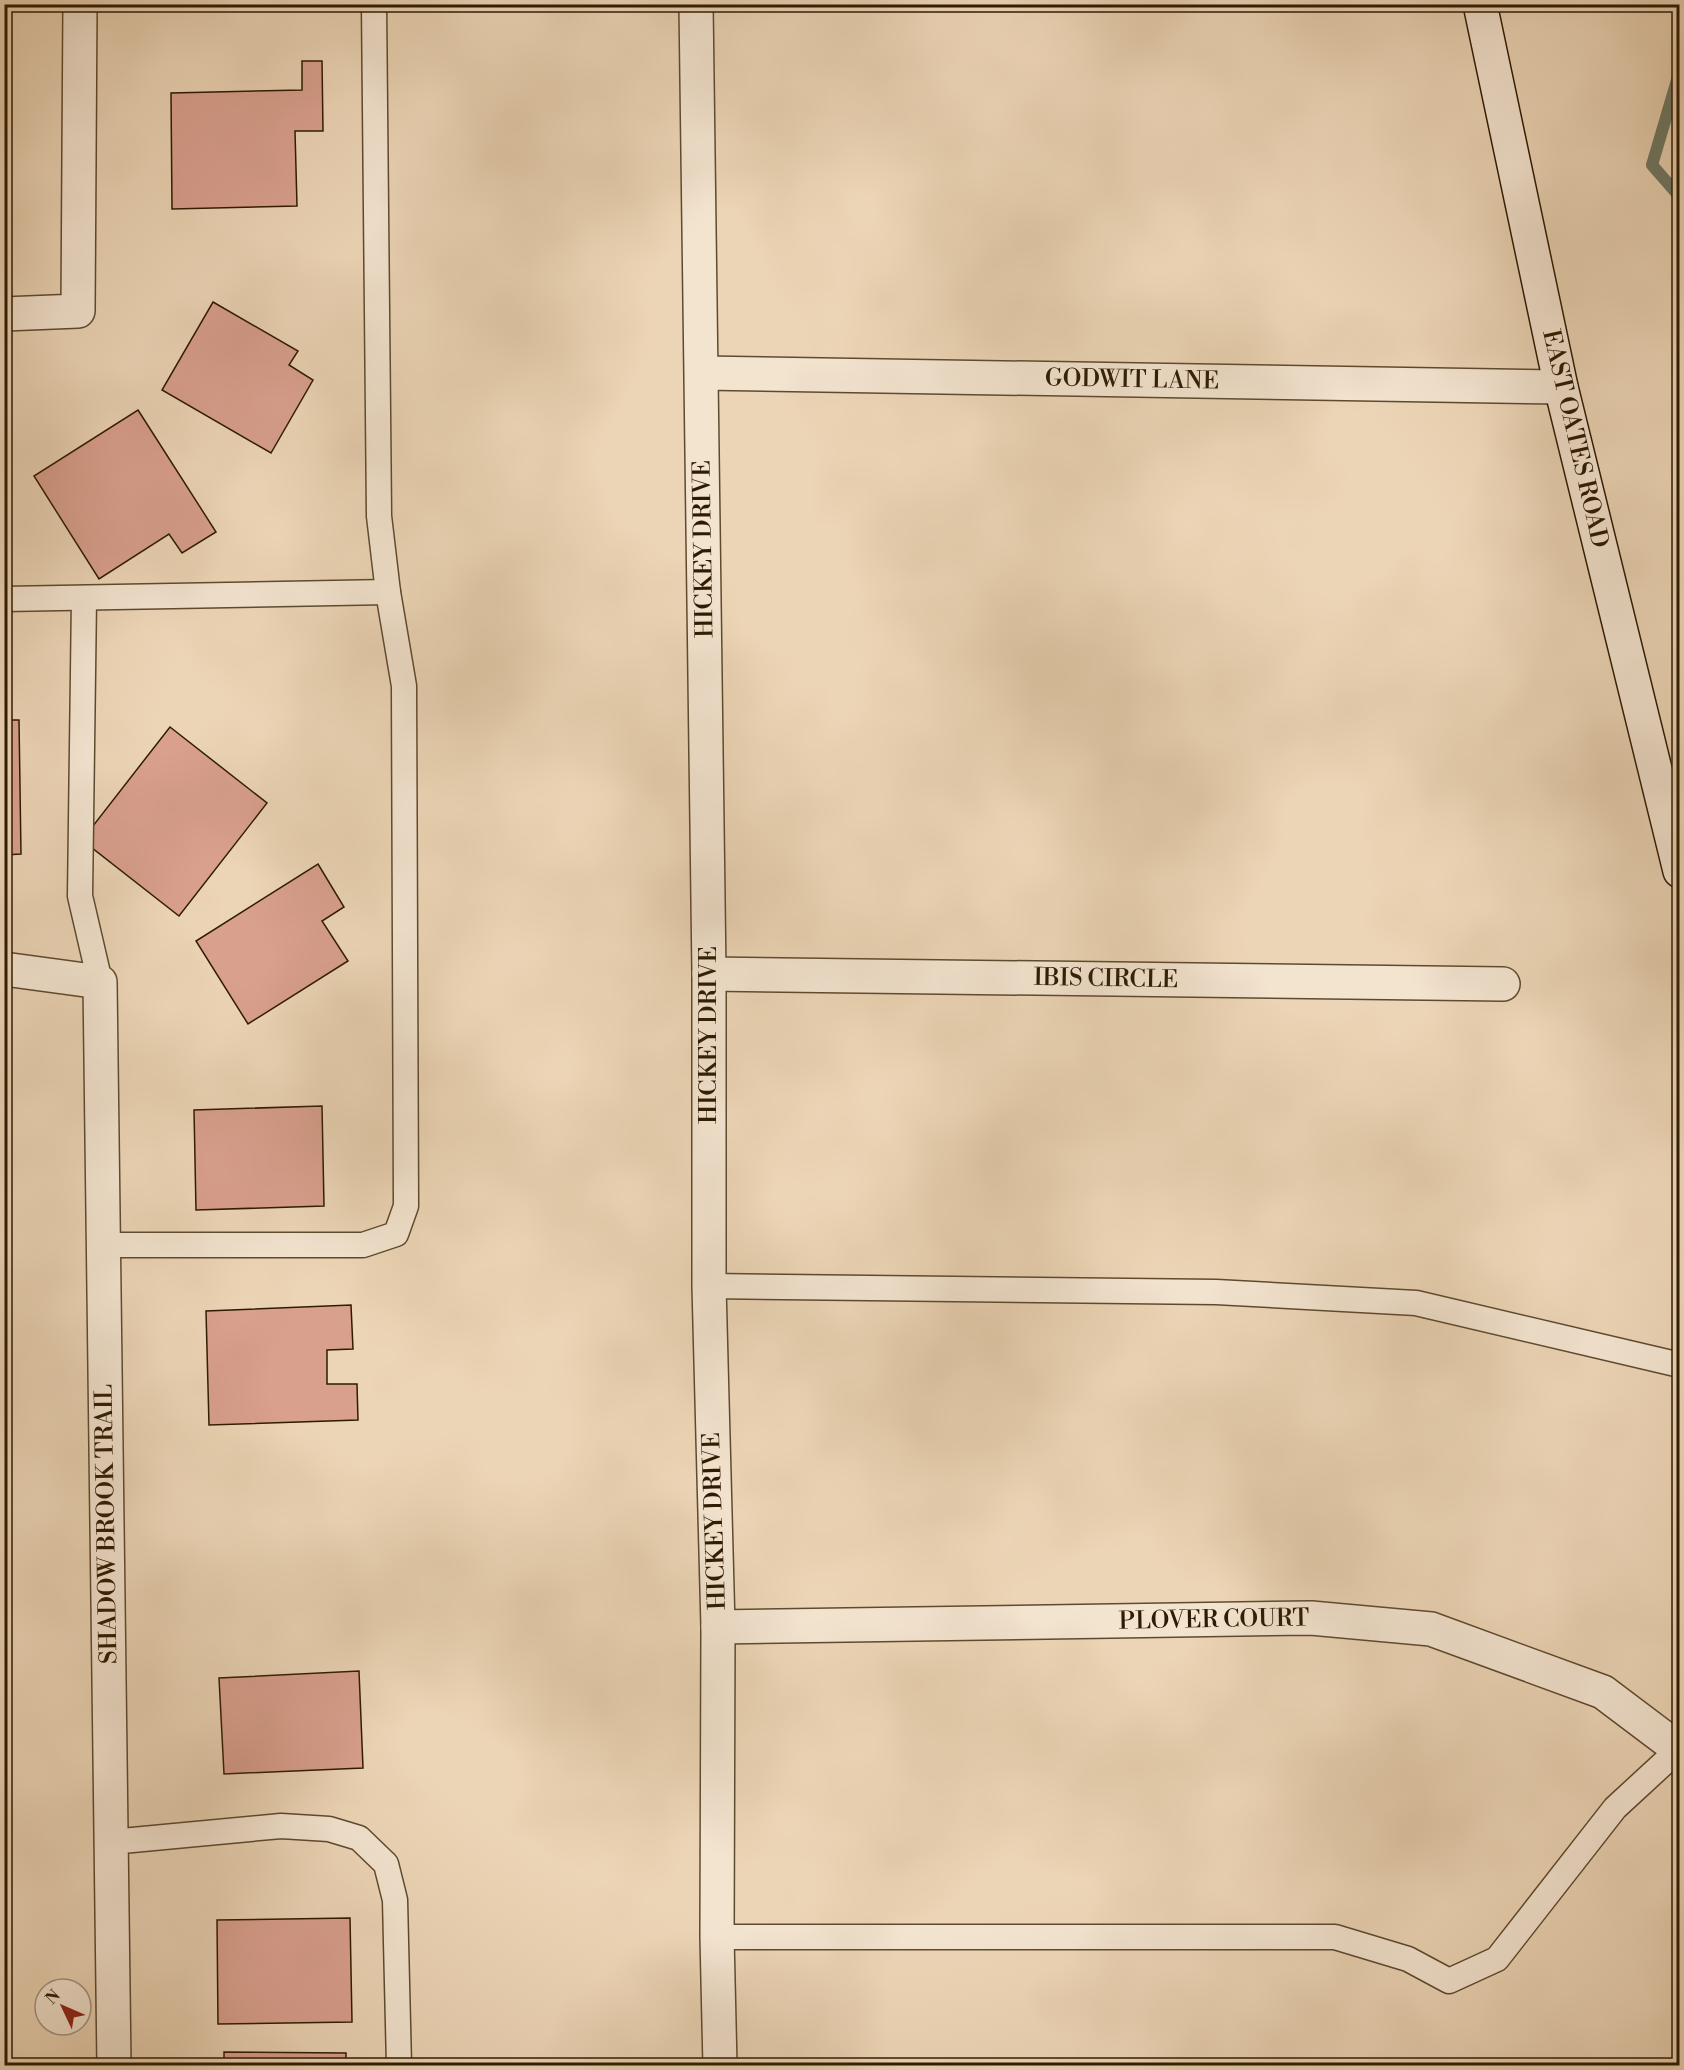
<svg xmlns="http://www.w3.org/2000/svg" width="1684" height="2070" viewBox="0 0 1684 2070" font-family="'Libre Bodoni',serif">
  <style>
    .lines { fill: none; stroke-linecap: round; stroke-linejoin: round }
    .stream { stroke: #6f7a67; stroke-width: 12 }
    .building { fill: #d9a08e; stroke: #2f1b02; stroke-width: 1.5 }
    .lane-casing { stroke: #5e4a2f; stroke-width: 27 }
    .street-casing { stroke: #5e4a2f; stroke-width: 36 }
    .secondary-casing { stroke: #2f1b02; stroke-width: 36 }
    .lane { stroke: #f3e4d0; stroke-width: 24 }
    .street { stroke: #f3e4d0; stroke-width: 33 }
    .secondary { stroke: #f3e4d0; stroke-width: 33 }
    .labels { text-anchor: middle; dominant-baseline: central; stroke-width: 4.5; stroke-linejoin: round; paint-order: stroke }
    .street-label { font-size: 24px; fill: #2f1b02; stroke: #f3e4d0 }
  </style>
  <rect width="100%" height="100%" fill="#ecd5b6"/>
  <filter id="stains"><feTurbulence type="fractalNoise" baseFrequency=".00333" numOctaves="4"/><feColorMatrix values="0 0 0 0 .2 0 0 0 0 .09 0 0 0 0 .02 0 0 0 .5 -.17"/></filter>
  <radialGradient id="worn" r=".72"><stop offset=".6" stop-color="#630" stop-opacity="0"/><stop offset="1" stop-color="#630" stop-opacity=".3"/></radialGradient>
  <g class="lines">
    <polyline class="stream" points="1680,70 1652,165 1680,197"/>
  </g>
  <g class="building">
    <polygon points="302,61 322,61 323,131 295,131 297,206 172,209 171,93 302,90"/>
    <polygon points="213,302 298,351 289,365 313,380 271,453 162,390"/>
    <polygon points="138,410 216,532 182,553 169,534 99,579 34,476"/>
    <polygon points="4,720 19,720 21,854 4,855"/>
    <polygon points="170,727 267,803 179,916 82,840"/>
    <polygon points="318,864 344,907 322,921 348,961 248,1024 196,941"/>
    <polygon points="322,1106 324,1206 196,1210 194,1110"/>
    <polygon points="351,1305 353,1349 327,1350 327,1384 357,1384 358,1420 209,1425 206,1311"/>
    <polygon points="359,1671 363,1768 224,1774 219,1678"/>
    <polygon points="350,1918 352,2022 218,2024 217,1920"/>
    <polygon points="224,2052 346,2053 346,2066 224,2066"/>
  </g>
  <g class="lines">
    <g class="lane-casing">
      <g id="lane">
        <polyline points="84,598 80,896 100,982"/>
        <polyline points="4,599 388,592"/>
        <polyline points="104,1245 363,1245 396,1234 406,1206 404,686 388,592 379,516 374,4"/>
        <polyline points="709,1286 1216,1292 1416,1303 1680,1365"/>
        <polyline points="111,1842 281,1826 329,1829 359,1838 386,1864 395,1900 399,2066"/>
        <polyline points="717,1937 1335,1937 1408,1959 1449,1981 1497,1959 1615,1808 1679,1749"/>
      </g>
    </g>
    <g class="street-casing">
      <g id="street">
        <polyline points="696,4 709,974 709,1286 718,1627 717,1937 720,2066"/>
        <polyline points="4,314 78,311 80,4"/>
        <polyline points="703,373 1561,387"/>
        <polyline points="4,969 100,982 114,2066"/>
        <polyline points="709,974 1503,984"/>
        <polyline points="718,1627 1311,1618 1431,1629 1603,1692 1680,1750"/>
      </g>
    </g>
    <g class="secondary-casing">
      <polyline id="secondary" points="1480,4 1561,387 1680,871"/>
    </g>
    <use href="#lane" class="lane"/>
    <use href="#street" class="street"/>
    <use href="#secondary" class="secondary"/>
  </g>
  <g class="labels">
    <g class="street-label">
      <text transform="translate(1132 380) rotate(1)">GODWIT LANE</text>
      <text transform="translate(1575 439) rotate(77)">EAST OATES ROAD</text>
      <text transform="translate(704 549) rotate(-91)">HICKEY DRIVE</text>
      <text transform="translate(1106 979) rotate(1)">IBIS CIRCLE</text>
      <text transform="translate(709 1035) rotate(-90)">HICKEY DRIVE</text>
      <text transform="translate(715 1521) rotate(-92)">HICKEY DRIVE</text>
      <text transform="translate(107 1524) rotate(-91)">SHADOW BROOK TRAIL</text>
      <text transform="translate(1214 1620) rotate(-1)">PLOVER COURT</text>
    </g>
  </g>
  <rect width="1684" height="2070" fill="none" stroke="#ecd5b6" stroke-width="24"/>
  <rect x="6" y="6" width="1672" height="2058" fill="none" stroke="#2f1b02" stroke-width="3"/>
  <rect x="12" y="12" width="1660" height="2046" fill="none" stroke="#2f1b02" stroke-width="1.5"/>
  <g transform="translate(63 2007) rotate(314)"><circle r="28" fill="#f3e4d0" stroke="#a5947e" stroke-width="1.5"/>
  <path d="M0-4.5L10 22L0 15L-10 22Z" fill="#8f2418"/>
  <text y="-9" font-size="16" font-weight="bold" text-anchor="middle" fill="#2f1b02">N</text>
  </g>
  <rect width="100%" height="100%" filter="url(#stains)"/>
  <rect width="100%" height="100%" fill="url(#worn)"/>
</svg>
